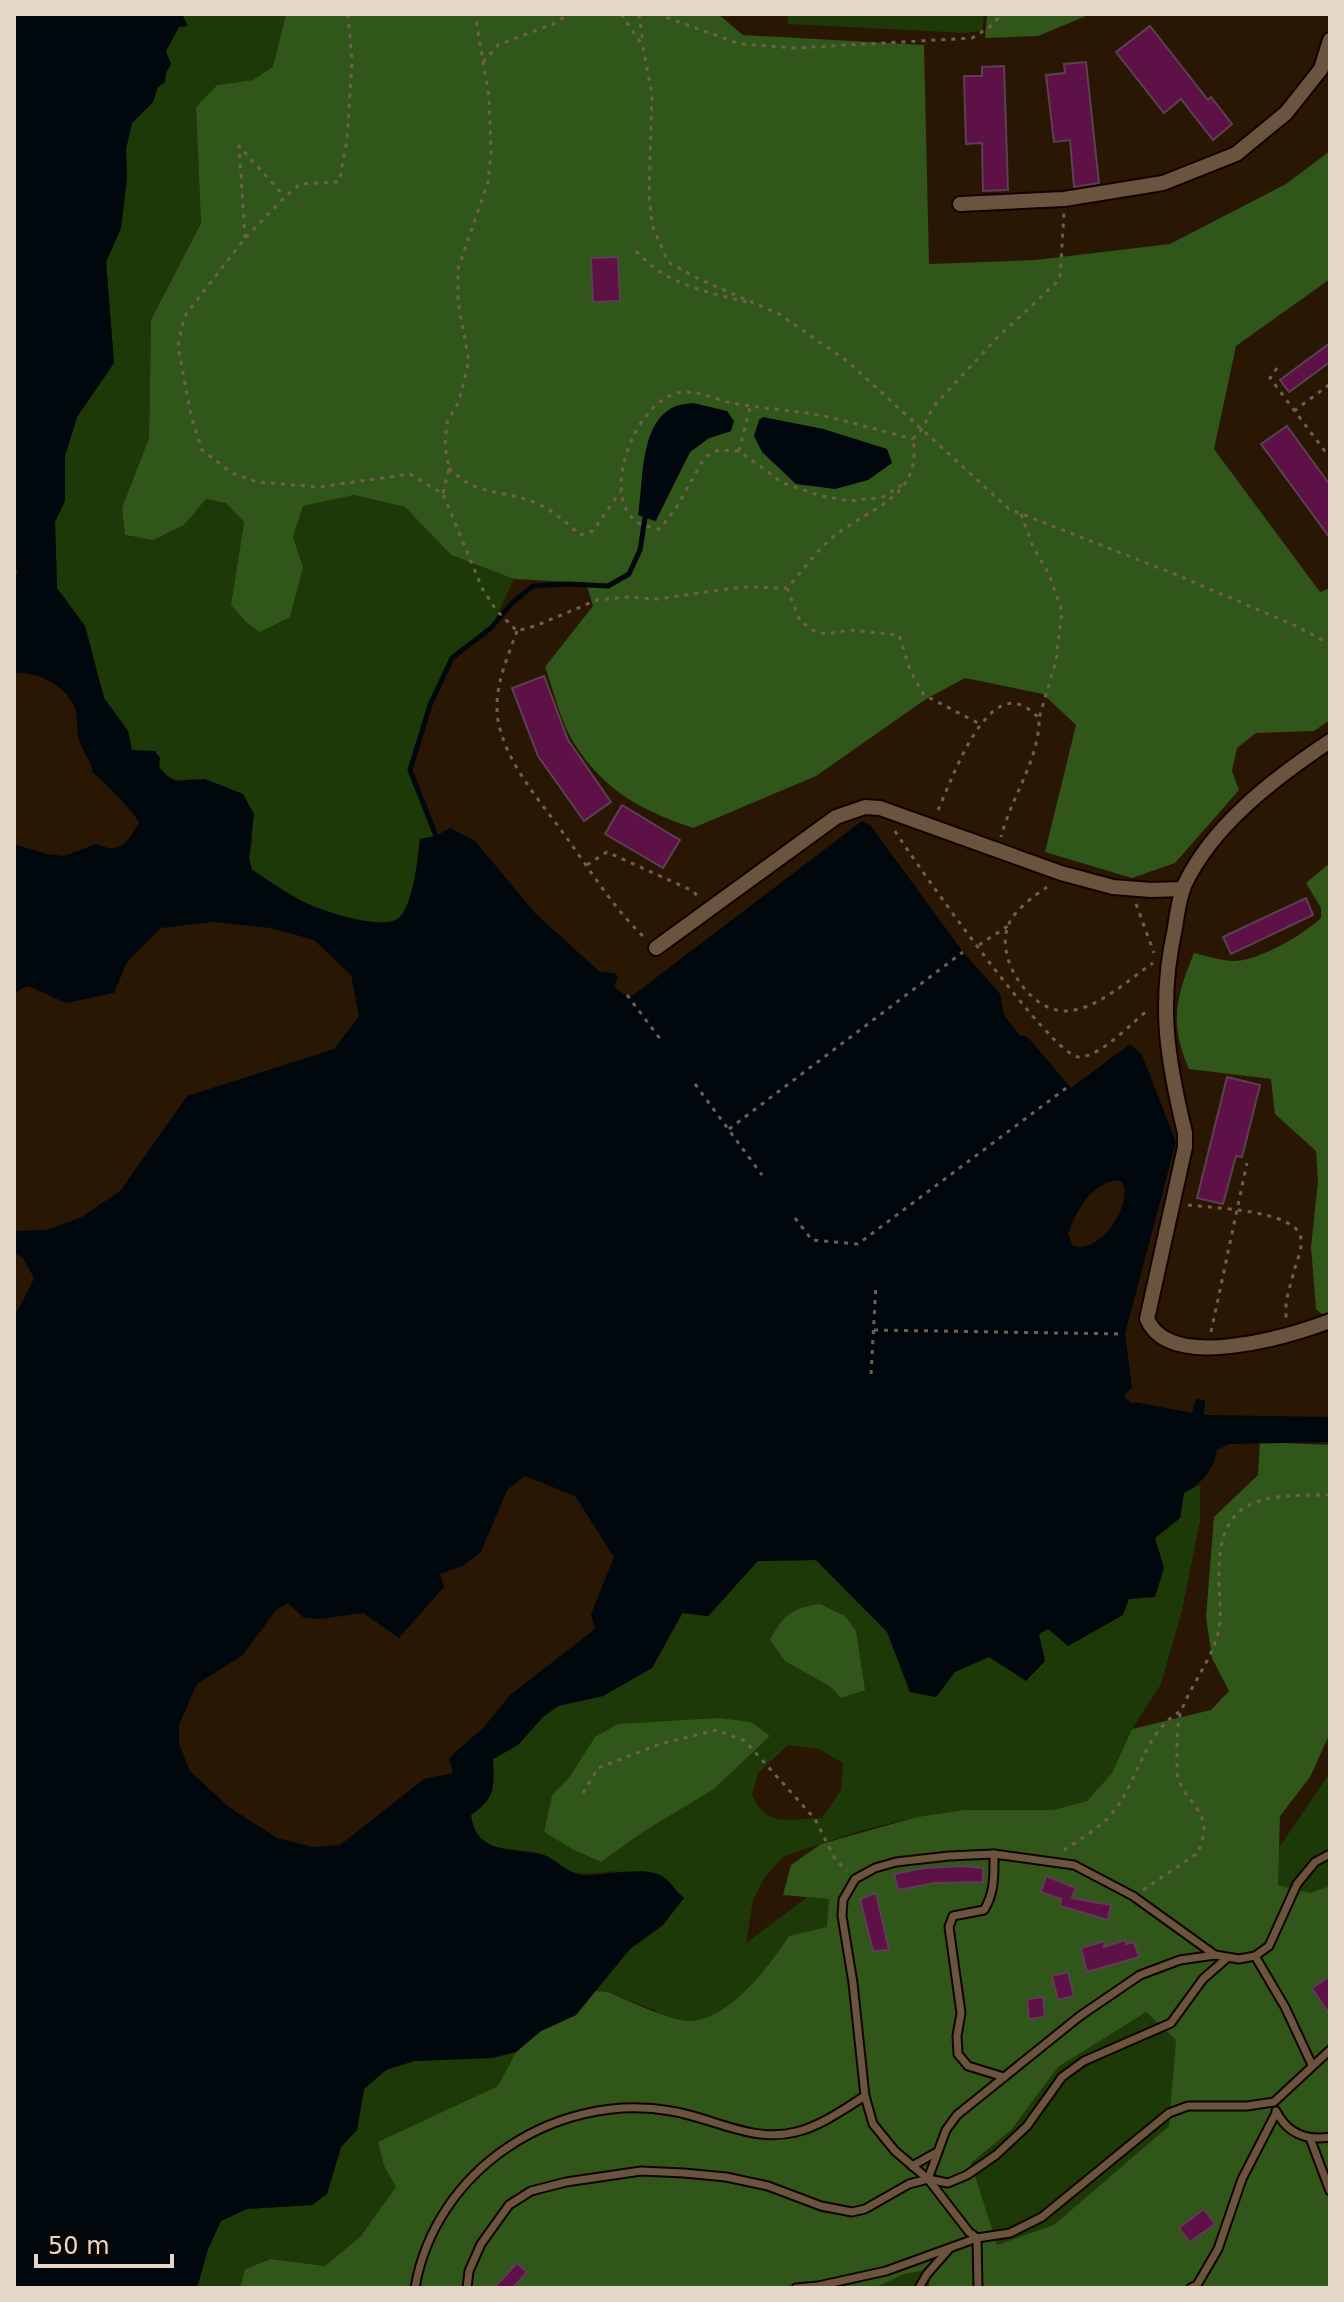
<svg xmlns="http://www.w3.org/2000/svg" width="1344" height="2302" viewBox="0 0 1344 2302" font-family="'DejaVu Sans',sans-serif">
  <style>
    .green { fill: #1d3908; fill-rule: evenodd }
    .forest { fill: #315619; fill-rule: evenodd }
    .water { fill: #00080e; fill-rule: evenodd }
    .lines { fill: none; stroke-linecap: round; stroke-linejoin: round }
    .stream { stroke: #00080e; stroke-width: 5 }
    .building { fill: #5e1147; stroke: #5b4050; stroke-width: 2 }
    .lane-casing { stroke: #120300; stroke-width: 11 }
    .street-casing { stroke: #120300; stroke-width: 18 }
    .path { stroke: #705f4e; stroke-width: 3; stroke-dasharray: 4 6; stroke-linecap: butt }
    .lane { stroke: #6b543e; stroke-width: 7 }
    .street { stroke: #6b543e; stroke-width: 14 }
  </style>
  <rect width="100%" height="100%" fill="#2a1703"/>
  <g class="green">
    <path d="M182,14H286L274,67L253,80L217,85L196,107L201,223L151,320L149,438L122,508L125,535C167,544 180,529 206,499L226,503L244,522L231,605L303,567L293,537L303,506L354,495L405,507L451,555L514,579L491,628L452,658L430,706L410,770L436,836L420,839C418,859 413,903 400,917C385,932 318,910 300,900C283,891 268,880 252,870L249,858L253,839L193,779C168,782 161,775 155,752L131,751L128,731L104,698L85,626L57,588L55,522L65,501V456L77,417L114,363L106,262L121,228L127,178L126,149L132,123L153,102L157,87L165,82L166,51L179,27Z"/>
    <polygon points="788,14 984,14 982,30 967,33 788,24"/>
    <path d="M1200,1485V1521L1182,1610L1161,1684L1132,1729L1112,1773L1087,1801L1053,1810H964L917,1817L863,1830L784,1856L765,1877L753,1900L746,1943L829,1881L1276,1852L1329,1774L1326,1713L1330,1701V2288H396L657,2011L608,1992L595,1991L630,1949L663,1925L618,1871C598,1873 580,1877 561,1868C556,1865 552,1858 546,1856C517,1843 477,1861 471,1815C496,1798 494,1788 493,1759L518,1745L543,1717L558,1706L603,1696L652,1668L683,1613L709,1616L757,1561L816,1560L888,1632L910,1692L936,1697L955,1672L1048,1628L1129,1598L1164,1568L1155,1538L1180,1518L1184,1493ZM770,1736L714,1789L643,1832L601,1862L572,1849L544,1832L552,1795L568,1779L595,1737ZM788,1745L819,1749L843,1763L841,1790L822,1818C789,1818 768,1830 752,1795L758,1773Z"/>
    <polygon points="516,2052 498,2086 379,2142 384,2166 397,2187 361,2236 325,2266 271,2259 245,2269 240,2288 197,2288 208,2249 221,2221 247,2209 312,2205 327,2194 341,2147 357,2130 364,2089 386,2070 414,2061 492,2058"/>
  </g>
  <g class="forest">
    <path d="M286,14H718L743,35L924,45L929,264L1035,260L1170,244L1286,184L1330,151V279L1236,346L1214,449L1320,592L1330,588V720L1314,731L1256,733L1237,748L1232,771L1239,790L1175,863L1132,878L1045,852L1076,725L1043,694L965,678L926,699L816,776L693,828C641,810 604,791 574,743C560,721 554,691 545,667L593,606L586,583L514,579L451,555L405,507L354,495L303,506L293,537L303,567L290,617L260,632L246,622L231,605L244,522L226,503L206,499L184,525L153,540L125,535L122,508L149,438L151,320L201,223L196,107L217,85L253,80L273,67ZM727,411L731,431L709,438L690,452L656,521L638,515L643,484ZM764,418L823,429L886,449L892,463L759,421Z"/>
    <polygon points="987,14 1091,14 1038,36 985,38"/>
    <path d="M1330,863V1315L1325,1317L1316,1309L1311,1247L1318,1182L1316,1151L1275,1114L1271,1079L1189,1069C1169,1023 1176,997 1194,953C1206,956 1219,960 1232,961C1257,962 1303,935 1321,918V908L1306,883Z"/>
    <path d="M1260,1442L1330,1445V1733L1310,1777L1280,1816L1278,1885L1310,1893L1330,1886V2288H929L930,2269L904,2274L874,2288H240L245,2269L271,2259L325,2266L361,2236L396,2187L384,2166L378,2142L498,2086L516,2052L541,2031L576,2015L595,1991L608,1992C625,1999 673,2022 689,2021C729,2020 769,1967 789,1936L827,1927L829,1899L783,1895L791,1865L821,1844L917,1817L964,1810H1053L1087,1801L1112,1773L1132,1729L1211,1710L1229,1691L1212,1658L1206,1617L1214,1517L1258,1475ZM1146,2012L1176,2040L1169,2126L1054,2225L997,2245L971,2163L1011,2130L1058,2067Z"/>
    <path d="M820,1604L845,1616L856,1631L865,1690L841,1698L831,1687L785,1661L770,1640C783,1615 792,1608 820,1604Z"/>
    <polygon points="719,1718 751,1722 770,1736 714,1789 643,1832 601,1862 572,1849 544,1832 552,1795 568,1779 595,1737 618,1724"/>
  </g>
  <g class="water">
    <path d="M14,14H182L188,26L179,27L166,51L171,64L166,73L165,82L158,87L153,102L132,123L126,149L127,178L121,228L106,262L114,363L77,417L65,456V501L55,522L57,588L85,626L104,698L128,731L132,750L155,751L160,758L159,768L169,778L177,781L205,779L243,794L254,814L249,858L252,870C268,880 283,891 300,900C318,910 385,933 400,917C413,903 418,859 420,839L436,836L450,828L475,841L536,914L600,972L614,973L618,977L614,986L623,994L632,996L862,821L871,826L963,952L1000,994L1004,1015L1020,1036H1026L1031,1041L1071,1088L1130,1044L1142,1055L1176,1142L1125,1334L1132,1387L1124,1396L1132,1404L1135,1402L1192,1413L1196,1399L1205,1400L1204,1415L1330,1417V1442L1229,1444L1217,1450C1214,1470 1201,1484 1184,1493L1180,1518L1155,1538L1164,1568L1155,1597L1129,1599L1123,1615L1068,1646L1048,1629L1039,1634L1045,1661L1026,1681L989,1657L955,1672L936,1697L910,1692L887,1632L816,1560L758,1561L708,1616L682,1613L652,1668L603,1696L558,1706L543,1717L518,1745L493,1759C494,1788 496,1797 471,1815C476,1856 514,1847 544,1855C556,1859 565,1872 582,1875C601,1877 643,1865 662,1876C670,1881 677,1892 684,1898L663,1925L630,1949L576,2015L541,2031L516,2052L492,2058L414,2061L386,2070L364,2089L357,2130L341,2147L327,2194L312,2205L247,2209L221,2221L208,2249L197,2288H14V1315C18,1311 32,1284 34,1278L23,1258L14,1253V1231L47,1230L82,1217L121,1190L187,1096L334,1049L359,1016L351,975L314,940L271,928L214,922L161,928L127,962L114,993L66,1003L28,986L14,993V844L47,854L64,856L96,844C122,855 126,843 139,823C136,814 101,778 93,773C92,762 84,754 80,743C76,733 78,722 76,711C69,687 38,671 14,673V583L18,571L14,568ZM1117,1180L1122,1182C1134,1202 1101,1255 1073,1246L1068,1234C1077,1210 1090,1184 1117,1180ZM525,1476L575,1496L614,1557L591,1614L595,1629L510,1695L484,1727L449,1758L453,1773L424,1779L340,1845L313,1847L277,1838L229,1807L190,1771L179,1744V1725L197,1684L243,1655L276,1610L288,1603L304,1618L320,1619L363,1613L399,1638L444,1587L440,1574L463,1566L481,1552L507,1490Z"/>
    <path d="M693,403L727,411L734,421L731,431L709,438L690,452L655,521L638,515C644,482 639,423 674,407C680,404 687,404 693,403Z"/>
    <polygon points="763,417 823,429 887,449 892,463 868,480 835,489 796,484 762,452 754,436 759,420"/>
  </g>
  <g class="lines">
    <polyline class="stream" points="436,836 410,770 430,705 452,658 491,628 511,604 533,586 569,584 608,586 629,574 640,550 645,518"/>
  </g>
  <g class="building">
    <polygon points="1150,26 1208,100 1211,97 1232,124 1213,140 1181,99 1164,113 1116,52"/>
    <polygon points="1086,62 1099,183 1074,187 1070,140 1054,142 1046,75 1065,73 1064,64"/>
    <polygon points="1004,66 1008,190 983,191 982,143 966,144 964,76 982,76 982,67"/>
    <polygon points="618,257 620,301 593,302 591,258"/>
    <polygon points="1330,343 1330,362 1289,392 1280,380"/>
    <polygon points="1287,426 1330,485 1330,538 1261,444"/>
    <polygon points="544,676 568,740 611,802 584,821 538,756 512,688"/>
    <polygon points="622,805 680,840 663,868 605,834"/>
    <polygon points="1306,898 1313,915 1231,954 1223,937"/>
    <polygon points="1227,1077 1260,1085 1242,1157 1236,1156 1223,1204 1197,1198"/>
    <polygon points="963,1866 983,1868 983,1882 935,1883 898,1890 894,1874 923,1868"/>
    <polygon points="1046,1876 1076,1888 1072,1898 1111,1905 1108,1920 1060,1906 1061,1899 1041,1892"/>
    <polygon points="876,1893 889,1950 873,1951 860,1899"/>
    <polygon points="1125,1940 1126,1944 1134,1942 1139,1957 1087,1972 1081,1948 1105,1941 1104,1947"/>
    <polygon points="1068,1972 1074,1996 1058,2000 1052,1976"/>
    <polygon points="1330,1976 1330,2015 1312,1988"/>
    <polygon points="1043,1997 1045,2017 1029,2019 1027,1999"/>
    <polygon points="1204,2209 1215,2224 1190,2242 1179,2228"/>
    <polygon points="517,2263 527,2272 513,2288 494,2288"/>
  </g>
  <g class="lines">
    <g class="lane-casing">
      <g id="lane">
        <path d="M994,1854C994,1874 995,1893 984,1910L953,1916L949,1927L961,2013L957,2036L958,2054L968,2066L1004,2077"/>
        <polyline points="1255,1956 1285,2007 1312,2065"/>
        <path d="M1276,2111C1287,2133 1306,2141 1330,2137"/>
        <polyline points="1310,2138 1330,2191"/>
        <polyline points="912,2166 937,2152"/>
        <polyline points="928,2179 946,2130 957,2115 1080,2016 1140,1975 1180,1960 1215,1955"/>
        <path d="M415,2288C435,2170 555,2091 671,2111C714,2118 751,2143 796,2132C821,2126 844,2109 865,2096"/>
        <polyline points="467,2288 469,2271 481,2244 509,2205 531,2191 566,2182 641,2171 684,2173 726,2177 768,2186 821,2206 852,2212 865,2209 909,2184 928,2179 948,2183 967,2175 996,2155 1027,2126 1062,2077 1084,2061 1171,2023 1203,1979 1227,1958"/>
        <polyline points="796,2288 818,2286 886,2271 977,2238 1010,2233 1042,2217 1169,2113 1188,2106 1247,2106 1274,2102 1330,2050"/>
        <polyline points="919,2288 927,2274 949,2249"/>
        <polyline points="978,2288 977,2238 969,2232 928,2179 895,2151 873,2124 865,2096 853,1983 842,1916 843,1900 855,1879 875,1868 896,1862 949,1856 994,1854 1074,1865 1133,1896 1215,1955 1239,1959 1255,1956 1269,1946 1297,1884 1315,1862 1330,1854"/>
        <polyline points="1191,2288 1197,2285 1218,2249 1242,2179 1276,2113"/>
      </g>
    </g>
    <g class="street-casing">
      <g id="street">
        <polyline points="960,204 1064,199 1163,183 1236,154 1286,113 1321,69 1330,40"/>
        <path d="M1330,741C1276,777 1212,825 1184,886C1179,899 1177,914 1175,928C1158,1004 1167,1059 1185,1133V1147L1147,1319C1170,1373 1290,1336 1330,1321"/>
        <polyline points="656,948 836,817 865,807 880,808 1061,873 1113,887 1151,890 1183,889"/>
      </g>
    </g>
    <g class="path">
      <path d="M348,14L352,61L347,140L339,182L300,184L285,197L245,238L184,317L178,346L191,416L202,450L232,473L257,482L319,487L410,474L443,494L482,588L496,610L517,631L535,626L597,600L627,597L657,599L742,587L787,588C802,572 816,551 833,537C868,508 923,498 913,439"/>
      <polyline points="621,14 643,46 652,95 649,195 652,225 668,262 701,280 779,314 847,361 1009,509 1177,575 1296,626 1330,644"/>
      <polyline points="639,14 643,42"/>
      <polyline points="657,14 740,44 795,48 972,38 991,26 1002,14"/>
      <polyline points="483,62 498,45 553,24 569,14"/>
      <polyline points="245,238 239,146 284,196"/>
      <path d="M636,251C665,284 706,292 747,302"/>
      <polyline points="1277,368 1270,378 1330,458"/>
      <polyline points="1294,411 1330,384"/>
      <polyline points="913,439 922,429 933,407 996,339 1060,279 1064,213"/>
      <polyline points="739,451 751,404"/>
      <path d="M449,468C475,495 495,489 528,500C548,506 565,521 580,535L593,531L620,492"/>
      <path d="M902,485L883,497L850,501L821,496L783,483L739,451L719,450L705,457L676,508L660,529C653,527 642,526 637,522C600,496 634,407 674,394C694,387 714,400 733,403C763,409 794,410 824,416C854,423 883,431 913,439"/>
      <polyline points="443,493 449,468 445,446 447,423 459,401 469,361 458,302 458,269 488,182 491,151 489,97 475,14"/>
      <polyline points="1021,514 1033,547 1049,574 1062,611 1056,661 1039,718"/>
      <polyline points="787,588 800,621 816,632 826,634 850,630 899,635 910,670 924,695 980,724"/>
      <path d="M517,631C507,659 493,689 498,720C506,765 543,804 569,841C592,873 615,910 644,937"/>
      <path d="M938,810C950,785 983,686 1023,706C1029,708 1034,714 1039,718C1040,758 1011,798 1001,837"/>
      <path d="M895,831C916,864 1052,1057 1079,1057C1100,1057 1133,1022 1149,1009"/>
      <polyline points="587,865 607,852 693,891 699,898"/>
      <path d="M1047,887C1034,896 1014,910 1008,926C995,959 1031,1013 1067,1011C1098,1009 1128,980 1153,963"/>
      <polyline points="1136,904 1154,953"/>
      <polyline points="979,945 1008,926"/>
      <polyline points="627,995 661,1040"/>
      <polyline points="695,1084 762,1175"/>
      <polyline points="729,1129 963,952"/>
      <path d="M1188,1205C1212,1208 1291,1210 1300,1235C1304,1246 1297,1260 1294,1271C1290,1288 1283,1304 1287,1321"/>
      <polyline points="795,1218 812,1240 858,1244 1069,1086"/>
      <polyline points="874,1330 1124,1334"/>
      <polyline points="1211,1332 1247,1163"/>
      <polyline points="871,1374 876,1284"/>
      <polyline points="583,1793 598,1768 660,1744 717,1730 745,1741 815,1819 835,1859 847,1871"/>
      <path d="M1064,1850C1079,1840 1103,1826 1114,1811C1138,1780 1144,1734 1179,1712"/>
      <path d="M1143,1890L1198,1853C1200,1846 1204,1836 1204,1829C1204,1806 1177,1794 1177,1769C1177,1755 1176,1721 1182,1709C1192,1684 1209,1663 1217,1637C1223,1616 1219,1598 1219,1576C1218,1495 1263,1495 1330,1495"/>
    </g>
    <use href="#lane" class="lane"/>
    <use href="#street" class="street"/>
  </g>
  <rect width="1344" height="2302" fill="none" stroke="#e5d8cb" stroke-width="32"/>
  <path d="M36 2254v12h136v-12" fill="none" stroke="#e5d8cb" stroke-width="4"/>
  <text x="48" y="2254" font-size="24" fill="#e5d8cb" stroke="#0c0501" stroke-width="6" paint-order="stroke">50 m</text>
</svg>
